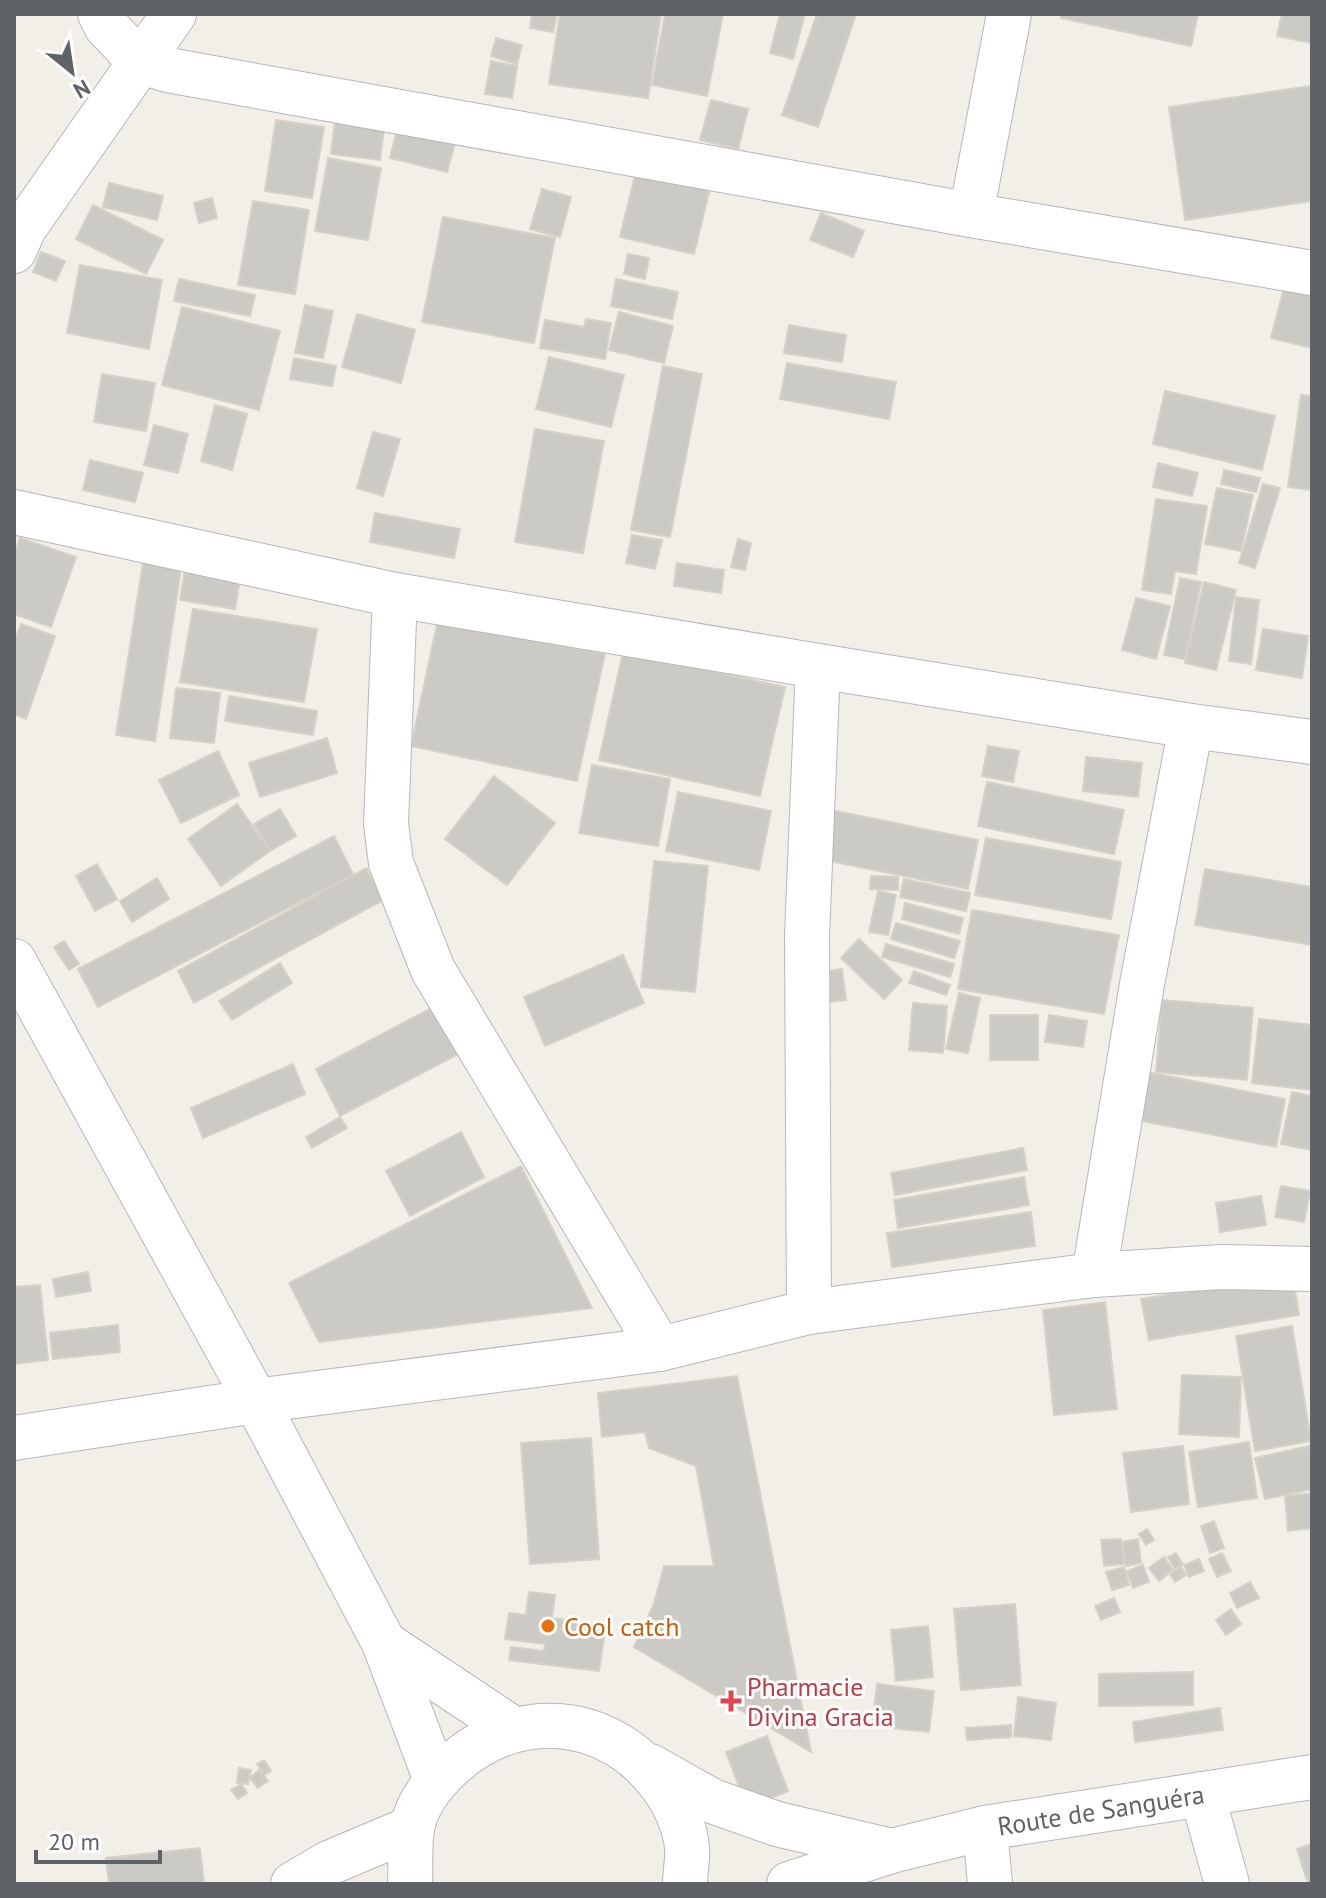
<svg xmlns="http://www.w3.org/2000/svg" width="1326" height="1898" viewBox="0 0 1326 1898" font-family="'PT Sans',sans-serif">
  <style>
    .building { fill: #cccac5; stroke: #d6d1c6; stroke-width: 2 }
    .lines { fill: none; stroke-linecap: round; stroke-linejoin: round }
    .minor-casing { stroke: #b5b8bc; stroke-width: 46 }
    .minor { stroke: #fff; stroke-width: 44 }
    .food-dot { fill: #e8710a; stroke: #fff; stroke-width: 3 }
    .health-dot { fill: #e0444e; stroke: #fff; stroke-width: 3 }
    .labels { text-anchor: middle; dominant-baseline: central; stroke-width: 6; stroke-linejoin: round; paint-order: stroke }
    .food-label { font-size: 26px; fill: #c56008; stroke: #fff; text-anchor: start }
    .health-label { font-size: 26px; fill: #be3a42; stroke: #fff; text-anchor: start }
    .street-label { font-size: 26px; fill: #5f6368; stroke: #fff }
  </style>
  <rect width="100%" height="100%" fill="#f1efe8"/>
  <g class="building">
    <polygon points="532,14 557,14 553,32 530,28"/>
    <polygon points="560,14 661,14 648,98 549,84"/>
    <polygon points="665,14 723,14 707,96 652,85"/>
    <polygon points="780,14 805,14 793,59 770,53"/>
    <polygon points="817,14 856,14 818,127 782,115"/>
    <polygon points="1062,14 1198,14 1191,46 1061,18"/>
    <polygon points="1282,14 1312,14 1312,43 1277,36"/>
    <polygon points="496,38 522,45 517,64 491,56"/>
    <polygon points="491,61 517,66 512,98 485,94"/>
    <polygon points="1311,86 1312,201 1185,220 1169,107"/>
    <polygon points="711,100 748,109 738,149 700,140"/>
    <polygon points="337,106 386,113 380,160 331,154"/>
    <polygon points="276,120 324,127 312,198 265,191"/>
    <polygon points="397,130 455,143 447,172 390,158"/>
    <polygon points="328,158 381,168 368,240 315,231"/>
    <polygon points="637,167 711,184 694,254 620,237"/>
    <polygon points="109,183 163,196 157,220 103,207"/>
    <polygon points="542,189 571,197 560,237 530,229"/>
    <polygon points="212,198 217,218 199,223 194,203"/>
    <polygon points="253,201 309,210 295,294 238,285"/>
    <polygon points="93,205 163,240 146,274 76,239"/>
    <polygon points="821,213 864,231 853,257 810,240"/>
    <polygon points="443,217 555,238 534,343 422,322"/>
    <polygon points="41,252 65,261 56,281 33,272"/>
    <polygon points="628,254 649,258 645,279 624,274"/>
    <polygon points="80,265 162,280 149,349 67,333"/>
    <polygon points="179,279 255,295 250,316 174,301"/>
    <polygon points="616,279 678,292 672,319 611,306"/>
    <polygon points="1284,288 1312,295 1312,348 1271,338"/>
    <polygon points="305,305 333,311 323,358 295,353"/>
    <polygon points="182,307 280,331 259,410 162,385"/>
    <polygon points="619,312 673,326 664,363 609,350"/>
    <polygon points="357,314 415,330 401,383 342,367"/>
    <polygon points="586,319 611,323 605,359 540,348 545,320 584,327"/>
    <polygon points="789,325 846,335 842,362 784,353"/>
    <polygon points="549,357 624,375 611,427 536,409"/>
    <polygon points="294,358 336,366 332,386 290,379"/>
    <polygon points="787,363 896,382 889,419 780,399"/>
    <polygon points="663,366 702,374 670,537 631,530"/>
    <polygon points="102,374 155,383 146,431 94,422"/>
    <polygon points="1165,391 1275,416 1262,470 1153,444"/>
    <polygon points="1301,395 1312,396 1312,490 1288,487"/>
    <polygon points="215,405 247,414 232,470 201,461"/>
    <polygon points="154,425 188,434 178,473 144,465"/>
    <polygon points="535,429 604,441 583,553 515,542"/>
    <polygon points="373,432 400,439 383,496 357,488"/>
    <polygon points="90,460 143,473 135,502 83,490"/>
    <polygon points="1158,463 1198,473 1192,496 1153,487"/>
    <polygon points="1224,470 1260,478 1256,492 1221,484"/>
    <polygon points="1263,484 1280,488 1255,568 1239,563"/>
    <polygon points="1217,488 1253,495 1241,551 1205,544"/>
    <polygon points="1156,499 1207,506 1196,574 1175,571 1171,594 1142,590"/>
    <polygon points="375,513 460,529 454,558 370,542"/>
    <polygon points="632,535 662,540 655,569 626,563"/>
    <polygon points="20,538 76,557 51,627 14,614 14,556"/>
    <polygon points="738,539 751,543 745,570 731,567"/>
    <polygon points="187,558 242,567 235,609 180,600"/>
    <polygon points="143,563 181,568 155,741 116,735"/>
    <polygon points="677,563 724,570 721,593 674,586"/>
    <polygon points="1180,578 1201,582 1185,659 1164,655"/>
    <polygon points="1204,582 1236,590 1216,670 1185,663"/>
    <polygon points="1236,597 1259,600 1251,664 1229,661"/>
    <polygon points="1136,598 1170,606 1156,659 1122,650"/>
    <polygon points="193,609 317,629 304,702 180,682"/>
    <polygon points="438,620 605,654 577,781 411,746"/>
    <polygon points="21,624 55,636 26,719 14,714 14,642"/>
    <polygon points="1263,629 1308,636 1302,678 1256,670"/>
    <polygon points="623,652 785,687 760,796 599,760"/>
    <polygon points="176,688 220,693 214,743 170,738"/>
    <polygon points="229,696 317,711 313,735 225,721"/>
    <polygon points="327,738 337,773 260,797 249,763"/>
    <polygon points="988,746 1019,751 1013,782 982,776"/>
    <polygon points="218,751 239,795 181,823 159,780"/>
    <polygon points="1086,757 1142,763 1138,797 1083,791"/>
    <polygon points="592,765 670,779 658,846 579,833"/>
    <polygon points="494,776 555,823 507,885 445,839"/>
    <polygon points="987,782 1124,810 1114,854 978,826"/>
    <polygon points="678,792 771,811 759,870 666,851"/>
    <polygon points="237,804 270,851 221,886 188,839"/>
    <polygon points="280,809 296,836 270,851 254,824"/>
    <polygon points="831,810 978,840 968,889 820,859"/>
    <polygon points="334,836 353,874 98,1007 78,969"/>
    <polygon points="986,838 1121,862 1111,919 975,895"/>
    <polygon points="654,861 708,866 695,992 641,987"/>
    <polygon points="97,864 117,899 95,911 76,876"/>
    <polygon points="366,868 383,900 194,1003 178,971"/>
    <polygon points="1205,869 1312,887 1312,945 1195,925"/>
    <polygon points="871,876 898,877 898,890 870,889"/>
    <polygon points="157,878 169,899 132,922 120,901"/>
    <polygon points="904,879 970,893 966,911 900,897"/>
    <polygon points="878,891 896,895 888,935 869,932"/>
    <polygon points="905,903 963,918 959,934 902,919"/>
    <polygon points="972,910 1119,935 1104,1014 958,989"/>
    <polygon points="896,923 960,941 954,958 891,939"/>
    <polygon points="859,939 902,980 884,999 841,958"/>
    <polygon points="64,941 79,964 69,970 54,947"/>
    <polygon points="886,944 954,964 950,977 882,957"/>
    <polygon points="623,955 644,1003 545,1046 524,997"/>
    <polygon points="280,963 292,983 232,1020 219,1001"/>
    <polygon points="842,969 846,1000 828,1002 824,972"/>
    <polygon points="914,971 950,985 946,995 909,983"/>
    <polygon points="959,993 980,998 968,1053 946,1049"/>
    <polygon points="1162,1000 1253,1008 1247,1080 1156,1072"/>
    <polygon points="913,1003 947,1006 943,1053 909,1050"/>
    <polygon points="439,1004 464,1051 340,1116 316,1069"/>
    <rect x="990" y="1015" width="48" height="45"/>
    <polygon points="1049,1015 1087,1021 1083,1047 1045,1042"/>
    <polygon points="1259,1019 1312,1025 1312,1090 1252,1083"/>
    <polygon points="293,1064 305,1094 203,1138 191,1108"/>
    <polygon points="1147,1072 1285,1099 1276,1147 1137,1120"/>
    <polygon points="1292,1092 1312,1096 1312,1150 1281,1144"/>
    <polygon points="340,1117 347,1128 312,1148 306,1137"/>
    <polygon points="461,1132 484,1177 410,1216 386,1171"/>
    <polygon points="1023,1148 1027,1170 895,1195 891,1173"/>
    <polygon points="521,1166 592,1308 319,1342 289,1283"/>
    <polygon points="1024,1177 1029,1205 898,1228 894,1200"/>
    <polygon points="1281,1186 1310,1191 1304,1222 1275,1217"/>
    <polygon points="1261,1196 1266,1225 1220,1232 1216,1203"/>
    <polygon points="1031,1212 1035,1246 892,1267 887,1233"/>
    <polygon points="88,1272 91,1291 56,1297 53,1279"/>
    <polygon points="1292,1273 1299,1315 1149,1340 1141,1299"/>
    <polygon points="40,1285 48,1360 14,1364 14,1287"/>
    <polygon points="1105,1302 1117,1409 1054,1415 1043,1310"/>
    <polygon points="118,1325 120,1352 53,1359 50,1333"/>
    <polygon points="1292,1326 1311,1441 1255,1451 1236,1336"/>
    <polygon points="1182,1375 1241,1377 1239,1437 1179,1434"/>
    <polygon points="737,1376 811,1752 634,1647 654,1604 664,1566 714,1566 696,1466 649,1448 645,1432 602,1437 598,1393"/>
    <polygon points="591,1438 599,1559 530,1564 521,1443"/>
    <polygon points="1249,1442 1257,1498 1198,1507 1189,1452"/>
    <polygon points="1183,1446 1189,1504 1131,1512 1123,1453"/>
    <polygon points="1309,1446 1312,1460 1312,1489 1265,1499 1255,1458"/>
    <polygon points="1312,1493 1312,1528 1288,1531 1285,1496"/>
    <polygon points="1214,1521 1224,1548 1210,1553 1201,1526"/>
    <polygon points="1147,1529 1154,1540 1146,1545 1139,1534"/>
    <polygon points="1121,1539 1124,1564 1104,1566 1101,1540"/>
    <polygon points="1138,1539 1141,1563 1126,1566 1122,1542"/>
    <polygon points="1176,1553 1183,1564 1175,1569 1168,1557"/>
    <polygon points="1222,1553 1231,1571 1217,1577 1209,1559"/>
    <polygon points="1164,1557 1173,1570 1159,1581 1149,1568"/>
    <polygon points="1199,1559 1204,1571 1189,1577 1184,1565"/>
    <polygon points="1143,1565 1149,1582 1133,1588 1127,1571"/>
    <polygon points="1124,1567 1129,1585 1112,1590 1106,1572"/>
    <polygon points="1181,1567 1186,1575 1175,1582 1170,1574"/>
    <polygon points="1250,1582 1259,1598 1237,1608 1230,1593"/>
    <polygon points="529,1592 555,1595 552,1618 606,1625 599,1671 509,1660 511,1647 544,1651 545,1644 505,1639 509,1613 526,1615"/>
    <polygon points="1114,1598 1120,1612 1101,1620 1095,1606"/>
    <polygon points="1015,1604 1021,1685 961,1690 954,1609"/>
    <polygon points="1231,1609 1241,1624 1226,1635 1216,1620"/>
    <polygon points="928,1626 933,1677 896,1681 891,1630"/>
    <polygon points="1193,1672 1193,1705 1099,1706 1099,1674"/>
    <polygon points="877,1684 934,1691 929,1732 872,1726"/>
    <polygon points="1018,1697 1056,1703 1051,1740 1014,1736"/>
    <polygon points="1220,1708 1223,1730 1135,1742 1133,1722"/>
    <polygon points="1011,1725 1011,1737 967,1740 966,1728"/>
    <polygon points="767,1736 788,1791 747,1808 726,1752"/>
    <polygon points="264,1760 271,1771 264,1775 257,1764"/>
    <polygon points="239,1768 251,1770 248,1784 237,1783"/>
    <polygon points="259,1770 268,1781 258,1788 250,1778"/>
    <polygon points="241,1784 247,1793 238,1799 231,1790"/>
    <polygon points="1312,1844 1312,1884 1308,1884 1297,1849"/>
    <polygon points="200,1848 204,1884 109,1884 106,1858"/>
  </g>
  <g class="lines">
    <g class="minor-casing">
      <g id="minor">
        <polyline points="100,14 106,26 139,61 168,70 971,215 1312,273"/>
        <polyline points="971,215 1009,14"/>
        <polyline points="14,251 24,228 174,14"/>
        <polyline points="14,512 395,595 818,666 1191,726 1312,742"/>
        <polyline points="395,595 386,824 391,863 433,970 660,1349"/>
        <polyline points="14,961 256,1401 384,1643 436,1780"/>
        <polyline points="1094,1275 1142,984 1191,726"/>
        <polyline points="809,1312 807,936 818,666"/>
        <polyline points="14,1438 256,1401 660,1349 809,1312 1094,1275 1222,1267 1312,1269"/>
        <polyline points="384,1643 513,1729"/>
        <polyline points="650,1766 712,1801 777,1824 891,1851"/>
        <polyline points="1202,1794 1227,1884"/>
        <polyline points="985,1828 990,1884"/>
        <polyline points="293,1884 329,1863 412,1828"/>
        <path d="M410,1884C411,1866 409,1846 412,1829C416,1805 433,1783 450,1767C515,1706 609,1713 662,1786C674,1802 685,1826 687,1847C688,1859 685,1872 685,1884"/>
        <polyline points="789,1884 891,1851 985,1828 1312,1777"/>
      </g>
    </g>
    <use href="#minor" class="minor"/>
  </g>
  <circle class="food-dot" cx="548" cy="1626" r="8"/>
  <path class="health-dot" d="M727 1689h8v8h8v8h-8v8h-8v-8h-8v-8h8z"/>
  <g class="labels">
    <g class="food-label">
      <text x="564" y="1626">Cool catch</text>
    </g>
    <g class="health-label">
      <text x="747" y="1686">Pharmacie<tspan x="747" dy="30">Divina Gracia</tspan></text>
    </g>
    <g class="street-label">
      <text transform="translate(1101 1810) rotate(-9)">Route de Sanguéra</text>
    </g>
  </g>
  <rect width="1326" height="1898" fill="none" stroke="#5f6368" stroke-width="32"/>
  <g transform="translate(72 72) rotate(150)" stroke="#ffffff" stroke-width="6" paint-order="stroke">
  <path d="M0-6L14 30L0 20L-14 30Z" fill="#5f6368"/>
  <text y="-12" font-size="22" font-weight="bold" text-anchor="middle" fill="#5f6368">N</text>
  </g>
  <path d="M36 1850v12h124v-12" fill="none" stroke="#5f6368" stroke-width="4"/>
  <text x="48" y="1850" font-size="24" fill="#5f6368" stroke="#ffffff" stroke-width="6" paint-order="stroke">20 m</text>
</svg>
